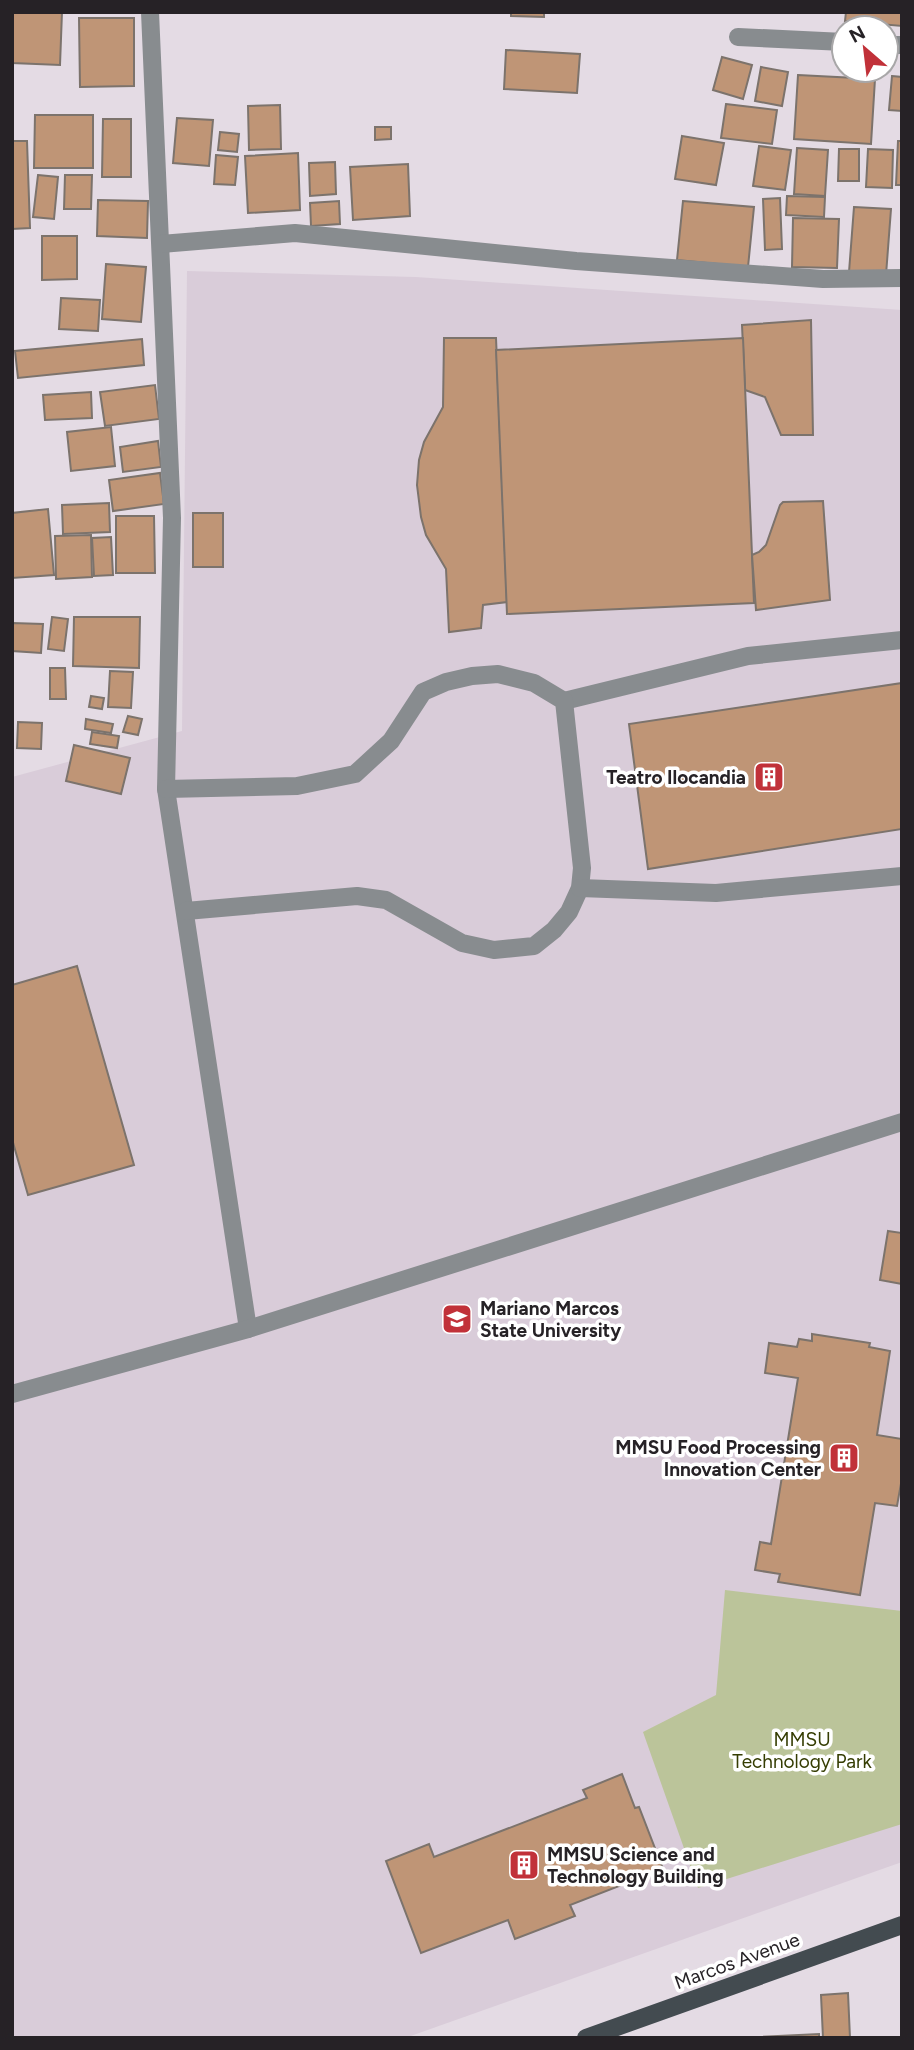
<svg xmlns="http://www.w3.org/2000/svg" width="914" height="2050" viewBox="0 0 914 2050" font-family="Figtree,sans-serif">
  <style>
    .built { fill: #d9ccd9 }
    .green { fill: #bbc49a }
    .building { fill: #bf9576; stroke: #7c736c; stroke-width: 2 }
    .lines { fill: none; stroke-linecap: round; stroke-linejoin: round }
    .minor { stroke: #888c8f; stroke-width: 18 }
    .major { stroke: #434b50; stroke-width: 18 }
    .labels { text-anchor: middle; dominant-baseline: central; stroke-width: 7; stroke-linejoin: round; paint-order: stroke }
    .poi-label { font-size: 19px; font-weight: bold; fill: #262226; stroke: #fff; text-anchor: end }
    .park-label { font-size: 19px; fill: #353d03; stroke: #fff }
    .street-label { font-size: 19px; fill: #262226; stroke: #fff }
  </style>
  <rect width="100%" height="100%" fill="#e4dbe4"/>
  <polygon class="built" points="187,271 416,277 902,310 902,1862 405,2038 12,2038 12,777 182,731"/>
  <polygon class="green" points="725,1590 902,1611 902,1824 698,1888 643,1732 716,1695"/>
  <g class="building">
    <polygon points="12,12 62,12 60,65 12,63"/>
    <polygon points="511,12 544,12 544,17 511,16"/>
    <polygon points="846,12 902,12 902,26 845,21"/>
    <polygon points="79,18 134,18 134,86 80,87"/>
    <polygon points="506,50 580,54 577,93 504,89"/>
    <polygon points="722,57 752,65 743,99 713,90"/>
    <polygon points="761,67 788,72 782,106 755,101"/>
    <polygon points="798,75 875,79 871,144 794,139"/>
    <polygon points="892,76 902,77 902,111 889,110"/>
    <polygon points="726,104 777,110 772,144 721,138"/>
    <polygon points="280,105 281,149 249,150 248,106"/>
    <polygon points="35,115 93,115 93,168 34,168"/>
    <polygon points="177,118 213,120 209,166 173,163"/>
    <polygon points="103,119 131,119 131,177 102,177"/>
    <polygon points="375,127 391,127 391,139 375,140"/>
    <polygon points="220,132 239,134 237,152 218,150"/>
    <polygon points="682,136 724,143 716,185 675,179"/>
    <polygon points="12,141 27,141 30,228 12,229"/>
    <polygon points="898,141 902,141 902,185 896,185"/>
    <polygon points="759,146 791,150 785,190 753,186"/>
    <polygon points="797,148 828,150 825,196 794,194"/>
    <polygon points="839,149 859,149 859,181 838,181"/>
    <polygon points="868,149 893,150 892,188 866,187"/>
    <polygon points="298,153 300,210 248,213 245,156"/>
    <polygon points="216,155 238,157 235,185 214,184"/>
    <polygon points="335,162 336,194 310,196 309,163"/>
    <polygon points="408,164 410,216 353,220 350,167"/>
    <polygon points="38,175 58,177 54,219 33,217"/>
    <polygon points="65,175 92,175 91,209 64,209"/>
    <polygon points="787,196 825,197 824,217 786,215"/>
    <polygon points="780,198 782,249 765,250 763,199"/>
    <polygon points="98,200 148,201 147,238 97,236"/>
    <polygon points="339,201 340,224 311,226 310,203"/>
    <polygon points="683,201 754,207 748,267 677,260"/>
    <polygon points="854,207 891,209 886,275 849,272"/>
    <polygon points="793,218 839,219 837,268 792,267"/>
    <polygon points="42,236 77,236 77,279 42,280"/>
    <polygon points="106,264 146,267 141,322 102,319"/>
    <polygon points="61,298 100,300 98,331 59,329"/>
    <polygon points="811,320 813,435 781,435 765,397 745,390 742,325"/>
    <polygon points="444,338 496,338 507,602 483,605 481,628 449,632 446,569 426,535 421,517 417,485 419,460 424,442 443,407"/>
    <polygon points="743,338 754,603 507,614 496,350"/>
    <polygon points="142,339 144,365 18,378 15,351"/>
    <polygon points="155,385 159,419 105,426 100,392"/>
    <polygon points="91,392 92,418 45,420 43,395"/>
    <polygon points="111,427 115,466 71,471 67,432"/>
    <polygon points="158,441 161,467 123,472 120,447"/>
    <polygon points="160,473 164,504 113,511 109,480"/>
    <polygon points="823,501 830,600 756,610 752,555 759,552 766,545 780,505 783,502"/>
    <polygon points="109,503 110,532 63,534 62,505"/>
    <polygon points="48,509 54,575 12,578 12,513"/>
    <rect x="193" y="513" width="30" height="54"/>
    <polygon points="116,516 154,516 155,573 116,573"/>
    <polygon points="91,535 92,577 56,579 55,536"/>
    <polygon points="111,537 113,575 94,576 92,538"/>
    <polygon points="52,617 68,619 64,651 48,649"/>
    <polygon points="74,617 140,617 139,668 73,666"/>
    <polygon points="12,623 43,624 41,653 12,651"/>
    <polygon points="50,668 65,668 66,699 50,699"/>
    <polygon points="110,671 133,672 131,708 108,707"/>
    <polygon points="902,683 902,829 648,869 629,724"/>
    <polygon points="91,696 104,698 102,709 89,707"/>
    <polygon points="128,716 142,719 138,735 123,732"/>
    <polygon points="86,719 113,724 111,733 85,729"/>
    <polygon points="18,722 42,723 41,749 17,748"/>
    <polygon points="92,732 119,736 117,748 90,744"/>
    <polygon points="74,745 130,758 121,794 66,781"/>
    <polygon points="77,966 134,1165 28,1195 12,1139 12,985"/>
    <polygon points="888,1231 902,1233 902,1284 880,1280"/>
    <polygon points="812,1334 870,1343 869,1347 890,1351 877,1435 902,1439 902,1478 897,1506 875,1503 860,1595 778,1582 780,1574 755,1570 760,1542 771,1544 798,1378 765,1373 769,1343 797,1347 799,1339 812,1341"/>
    <polygon points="622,1774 635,1808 639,1807 663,1869 570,1905 575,1916 515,1939 508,1920 421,1953 386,1861 429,1844 434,1857 587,1798 583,1790"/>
    <polygon points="848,1993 850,2038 823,2038 821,1995"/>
    <polygon points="819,2034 819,2038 758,2038 758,2037"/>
  </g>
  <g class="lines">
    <g class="minor">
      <polyline points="150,12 172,518 166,789 248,1329"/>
      <polyline points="738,37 844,42"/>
      <polyline points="886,45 902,45"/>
      <polyline points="161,244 295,233 576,261 823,279 902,278"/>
      <polyline points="564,701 748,656 902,640"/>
      <polyline points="166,789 297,786 355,774 391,741 423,692 446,682 472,676 498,674 534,683 564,701 582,868 580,888 569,912 554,930 534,946 494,950 462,943 386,900 357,896 186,911"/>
      <polyline points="580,888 716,893 902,876"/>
      <polyline points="12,1394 248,1329 902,1122"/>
    </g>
    <polyline class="major" points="586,2038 902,1925"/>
  </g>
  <defs>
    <g id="building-square" transform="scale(1.575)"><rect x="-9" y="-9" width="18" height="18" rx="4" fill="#c13139" stroke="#fff"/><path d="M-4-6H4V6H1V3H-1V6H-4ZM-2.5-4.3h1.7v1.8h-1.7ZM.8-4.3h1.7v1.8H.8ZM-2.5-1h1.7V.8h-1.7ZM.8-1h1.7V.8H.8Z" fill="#fff"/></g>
    <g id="university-square" transform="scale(1.575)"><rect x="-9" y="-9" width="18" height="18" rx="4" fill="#c13139" stroke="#fff"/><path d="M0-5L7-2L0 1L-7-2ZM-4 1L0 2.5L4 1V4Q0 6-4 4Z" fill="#fff"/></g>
  </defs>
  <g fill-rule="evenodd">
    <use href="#building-square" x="769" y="777"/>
    <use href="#university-square" x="457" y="1319"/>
    <use href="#building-square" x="844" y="1458"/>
    <use href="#building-square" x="524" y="1865"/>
  </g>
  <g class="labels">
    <g class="poi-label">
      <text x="746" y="777">Teatro Ilocandia</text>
      <text x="480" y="1308" text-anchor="start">Mariano Marcos<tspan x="480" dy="22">State University</tspan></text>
      <text x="821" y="1447">MMSU Food Processing<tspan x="821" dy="22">Innovation Center</tspan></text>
      <text x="547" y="1854" text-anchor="start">MMSU Science and<tspan x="547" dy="22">Technology Building</tspan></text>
    </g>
    <g class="park-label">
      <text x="802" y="1739">MMSU<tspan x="802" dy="22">Technology Park</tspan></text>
    </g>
    <g class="street-label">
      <text transform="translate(737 1961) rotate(-20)">Marcos Avenue</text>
    </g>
  </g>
  <rect width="914" height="2050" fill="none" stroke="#262226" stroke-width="28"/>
  <g transform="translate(865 49) rotate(332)"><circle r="33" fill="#ffffff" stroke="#a8a7a8" stroke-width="2"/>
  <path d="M0-5L12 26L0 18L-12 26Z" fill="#c13139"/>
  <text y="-10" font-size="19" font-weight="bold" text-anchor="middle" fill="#262226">N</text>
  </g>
</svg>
